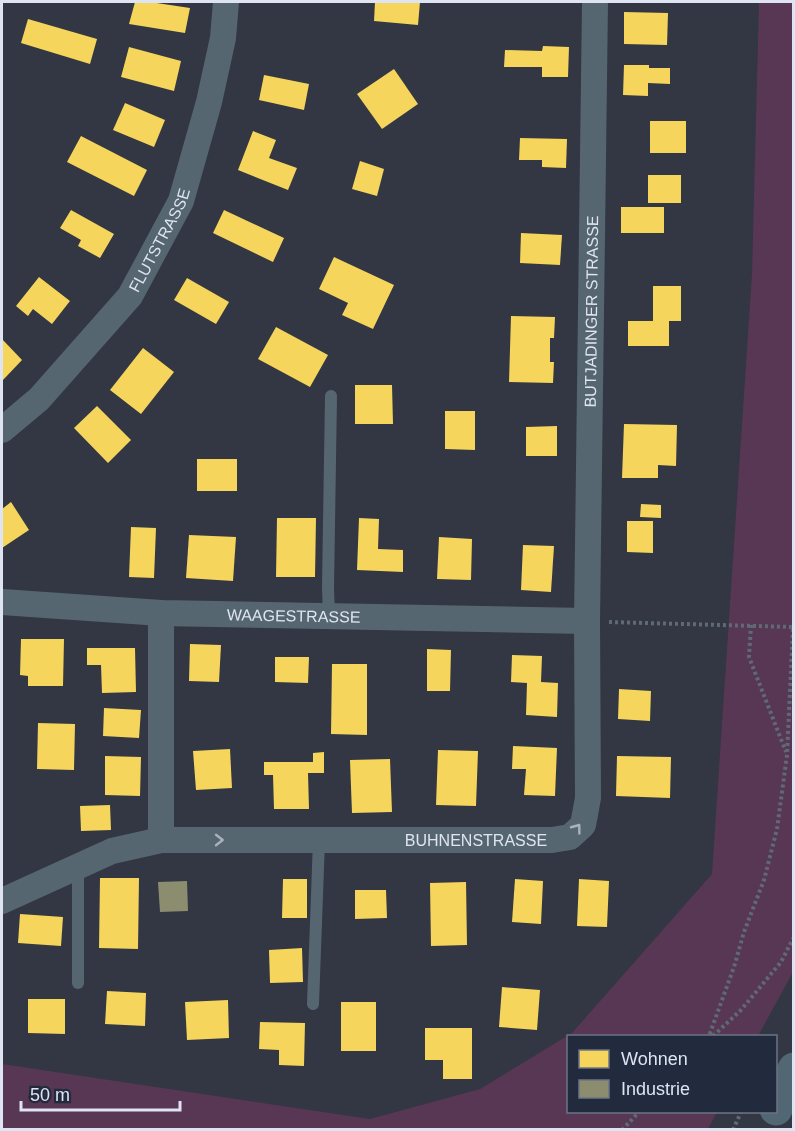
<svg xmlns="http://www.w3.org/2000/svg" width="795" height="1131" viewBox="0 0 795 1131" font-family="Helvetica,sans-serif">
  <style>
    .green { fill: #573753 }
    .homes { fill: #f6d55c }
    .industry { fill: #8c8c6e }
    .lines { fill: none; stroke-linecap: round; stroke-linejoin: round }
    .path { stroke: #606a75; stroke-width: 4; stroke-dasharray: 3 3; stroke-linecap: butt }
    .lane { stroke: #566671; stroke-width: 12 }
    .street { stroke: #566671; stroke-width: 26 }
    .secondary { stroke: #526774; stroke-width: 33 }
    .oneway { stroke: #a8b2be }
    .labels { text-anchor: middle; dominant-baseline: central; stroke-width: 6; stroke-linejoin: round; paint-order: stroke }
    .street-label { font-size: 16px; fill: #dee4f2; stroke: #222a3e }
  </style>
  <rect width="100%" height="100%" fill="#323743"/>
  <polygon class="green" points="759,2 794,2 793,972 758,1036 568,1036 568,1112 717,1112 708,1129 2,1129 2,1064 370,1119 480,1089 572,1033 712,874 752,274"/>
  <g class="homes">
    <polygon points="135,2 150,2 190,8 185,33 129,24"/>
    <polygon points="375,2 420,2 418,25 374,21"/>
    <polygon points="624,12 668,13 667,45 624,44"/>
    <polygon points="28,19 97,39 90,64 21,43"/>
    <polygon points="543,46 569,47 568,77 542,77 542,67 504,67 505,50 542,51"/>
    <polygon points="129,47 181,61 174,91 121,77"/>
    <polygon points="624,65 649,65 649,68 670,68 670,84 648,83 648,96 623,95"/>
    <polygon points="394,69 418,104 382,129 357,94"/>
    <polygon points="264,75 309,84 304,110 259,100"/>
    <polygon points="125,103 165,120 154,147 113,130"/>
    <rect x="650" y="121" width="36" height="32"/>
    <polygon points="253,131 276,140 269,158 297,168 288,190 238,170"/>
    <polygon points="81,136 147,170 134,196 67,162"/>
    <polygon points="520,138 567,139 566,168 542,167 542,160 519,160"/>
    <polygon points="360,161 384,169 377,196 352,189"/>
    <rect x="648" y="175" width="33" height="28"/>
    <rect x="621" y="207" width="43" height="26"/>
    <polygon points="71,210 114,234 100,258 78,246 81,240 60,228"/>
    <polygon points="224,210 284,238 273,262 213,233"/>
    <polygon points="521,233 562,235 560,265 520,263"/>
    <polygon points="334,257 394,285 373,329 342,315 348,303 319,289"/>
    <polygon points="39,277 70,301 52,324 33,309 28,316 16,306"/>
    <polygon points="187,278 229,302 216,324 174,300"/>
    <polygon points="653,286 681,286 681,321 669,321 669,346 628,346 628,321 653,321"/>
    <polygon points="511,316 555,317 554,338 550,338 550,362 554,362 553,383 509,382"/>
    <polygon points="276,327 328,355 310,387 258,359"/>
    <polygon points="2,339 22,360 3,380 2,378"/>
    <polygon points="143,348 174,372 141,414 110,390"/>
    <polygon points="355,385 392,385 393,424 355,424"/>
    <polygon points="97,406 131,440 108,463 74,428"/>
    <polygon points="445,411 475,411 475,450 445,449"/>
    <polygon points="624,424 677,425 676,466 658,465 658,478 622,478"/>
    <polygon points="557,426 557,456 526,456 526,427"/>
    <rect x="197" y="459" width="40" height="32"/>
    <polygon points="11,502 29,530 2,548 2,509"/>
    <polygon points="641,504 661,505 661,518 640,517"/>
    <polygon points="277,518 316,518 315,577 276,577"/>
    <polygon points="359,518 379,519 378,549 403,550 403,572 357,570"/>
    <polygon points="627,521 653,521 653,553 627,552"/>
    <polygon points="131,527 156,528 154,578 129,577"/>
    <polygon points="189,535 236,537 233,581 186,578"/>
    <polygon points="439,537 472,539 471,580 437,579"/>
    <polygon points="523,545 554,546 551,592 521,590"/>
    <polygon points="21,639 64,639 63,686 28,686 28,676 20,675"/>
    <polygon points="190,644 221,645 219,682 189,681"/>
    <polygon points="87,648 135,648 136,692 102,693 101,665 87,665"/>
    <polygon points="427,649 451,650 450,691 427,691"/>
    <polygon points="512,655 542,656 541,682 558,683 557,717 526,715 527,683 511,682"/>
    <polygon points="275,657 309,657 308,683 275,682"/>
    <polygon points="332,664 367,664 367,735 331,734"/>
    <polygon points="619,689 651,691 650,721 618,719"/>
    <polygon points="104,708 141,710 139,738 103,736"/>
    <polygon points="38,723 75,724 74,770 37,769"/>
    <polygon points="513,746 557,748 555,796 524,795 526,769 512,769"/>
    <polygon points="230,749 232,788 196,790 193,751"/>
    <polygon points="438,750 478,751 476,806 436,805"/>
    <polygon points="324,752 324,773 308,773 309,809 274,809 273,775 264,775 264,762 313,762 313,753"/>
    <polygon points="105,756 141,757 140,796 105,795"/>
    <polygon points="617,756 671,757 670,798 616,796"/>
    <polygon points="390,759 392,812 352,813 350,760"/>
    <polygon points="110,805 111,830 81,831 80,806"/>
    <polygon points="100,878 139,878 138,949 99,948"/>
    <polygon points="283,879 307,879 307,918 282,918"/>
    <polygon points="515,879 543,881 541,924 512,922"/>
    <polygon points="579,879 609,881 607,927 577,926"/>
    <polygon points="466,882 467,945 431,946 430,883"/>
    <polygon points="355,890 386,890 387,918 355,919"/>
    <polygon points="20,914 63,917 61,946 18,943"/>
    <polygon points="302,948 303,982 270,983 269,950"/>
    <polygon points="502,987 540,990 537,1030 499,1027"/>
    <polygon points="107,991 146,993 145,1026 105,1024"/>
    <polygon points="28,999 65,999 65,1034 28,1033"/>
    <polygon points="228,1000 229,1038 187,1040 185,1002"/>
    <rect x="341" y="1002" width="35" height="49"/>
    <polygon points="260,1022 305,1023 304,1066 279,1065 279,1050 259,1049"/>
    <polygon points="425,1028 472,1028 472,1079 443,1079 443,1060 425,1060"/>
  </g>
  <polygon class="industry" points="187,881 188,911 160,912 158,882"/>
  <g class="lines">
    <g class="path">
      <polyline points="609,622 793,627 787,755 777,829 764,880 744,932 734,967 709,1036"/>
      <polyline points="751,625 749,657 786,752"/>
      <polyline points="713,1036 741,1010 781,962 794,937"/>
      <polyline points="622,1130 639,1112"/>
      <polyline points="733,1130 741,1112"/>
    </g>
    <g class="lane">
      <polyline points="329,616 328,588 331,396"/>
      <polyline points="78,867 78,983"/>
      <polyline points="313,1004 319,840"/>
    </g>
    <g class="street">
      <path id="s1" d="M2,430L39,399L130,296L181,201L209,102L223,38L226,2"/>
      <path id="s2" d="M2,602L161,613L587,621"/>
      <polyline points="161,840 161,613"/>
      <path id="s3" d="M2,901L112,851L161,840H552L570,837L583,825L588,798L587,621L595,2"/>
    </g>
    <polyline class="secondary" points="776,1109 794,1069"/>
  </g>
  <defs><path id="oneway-chevron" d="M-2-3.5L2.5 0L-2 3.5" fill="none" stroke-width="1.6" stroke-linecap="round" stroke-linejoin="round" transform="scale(1.5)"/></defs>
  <g class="oneway">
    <use href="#oneway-chevron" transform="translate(577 828) rotate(-53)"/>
    <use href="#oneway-chevron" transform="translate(219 840)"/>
  </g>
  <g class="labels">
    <g class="street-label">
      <text stroke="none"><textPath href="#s1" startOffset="249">FLUTSTRASSE</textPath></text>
      <text stroke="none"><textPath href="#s3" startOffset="1112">BUTJADINGER STRASSE</textPath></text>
      <text stroke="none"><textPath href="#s2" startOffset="292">WAAGESTRASSE</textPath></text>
      <text stroke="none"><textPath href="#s3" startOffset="486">BUHNENSTRASSE</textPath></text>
    </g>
  </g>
  <rect width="795" height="1131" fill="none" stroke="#dee4f2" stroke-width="6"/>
  <rect x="567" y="1035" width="210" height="78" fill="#222a3e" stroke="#6d7486" stroke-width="1.5"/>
  <rect x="579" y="1050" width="30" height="18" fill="#f6d55c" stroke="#6d7486" stroke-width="1.5"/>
  <text x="621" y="1065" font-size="18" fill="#dee4f2">Wohnen</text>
  <rect x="579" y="1080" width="30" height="18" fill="#8c8c6e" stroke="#6d7486" stroke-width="1.5"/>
  <text x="621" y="1095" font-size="18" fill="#dee4f2">Industrie</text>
  <path d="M21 1101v9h159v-9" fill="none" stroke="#dee4f2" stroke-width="3"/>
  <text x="30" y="1101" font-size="18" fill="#dee4f2" stroke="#222a3e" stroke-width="4.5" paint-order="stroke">50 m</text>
</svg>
